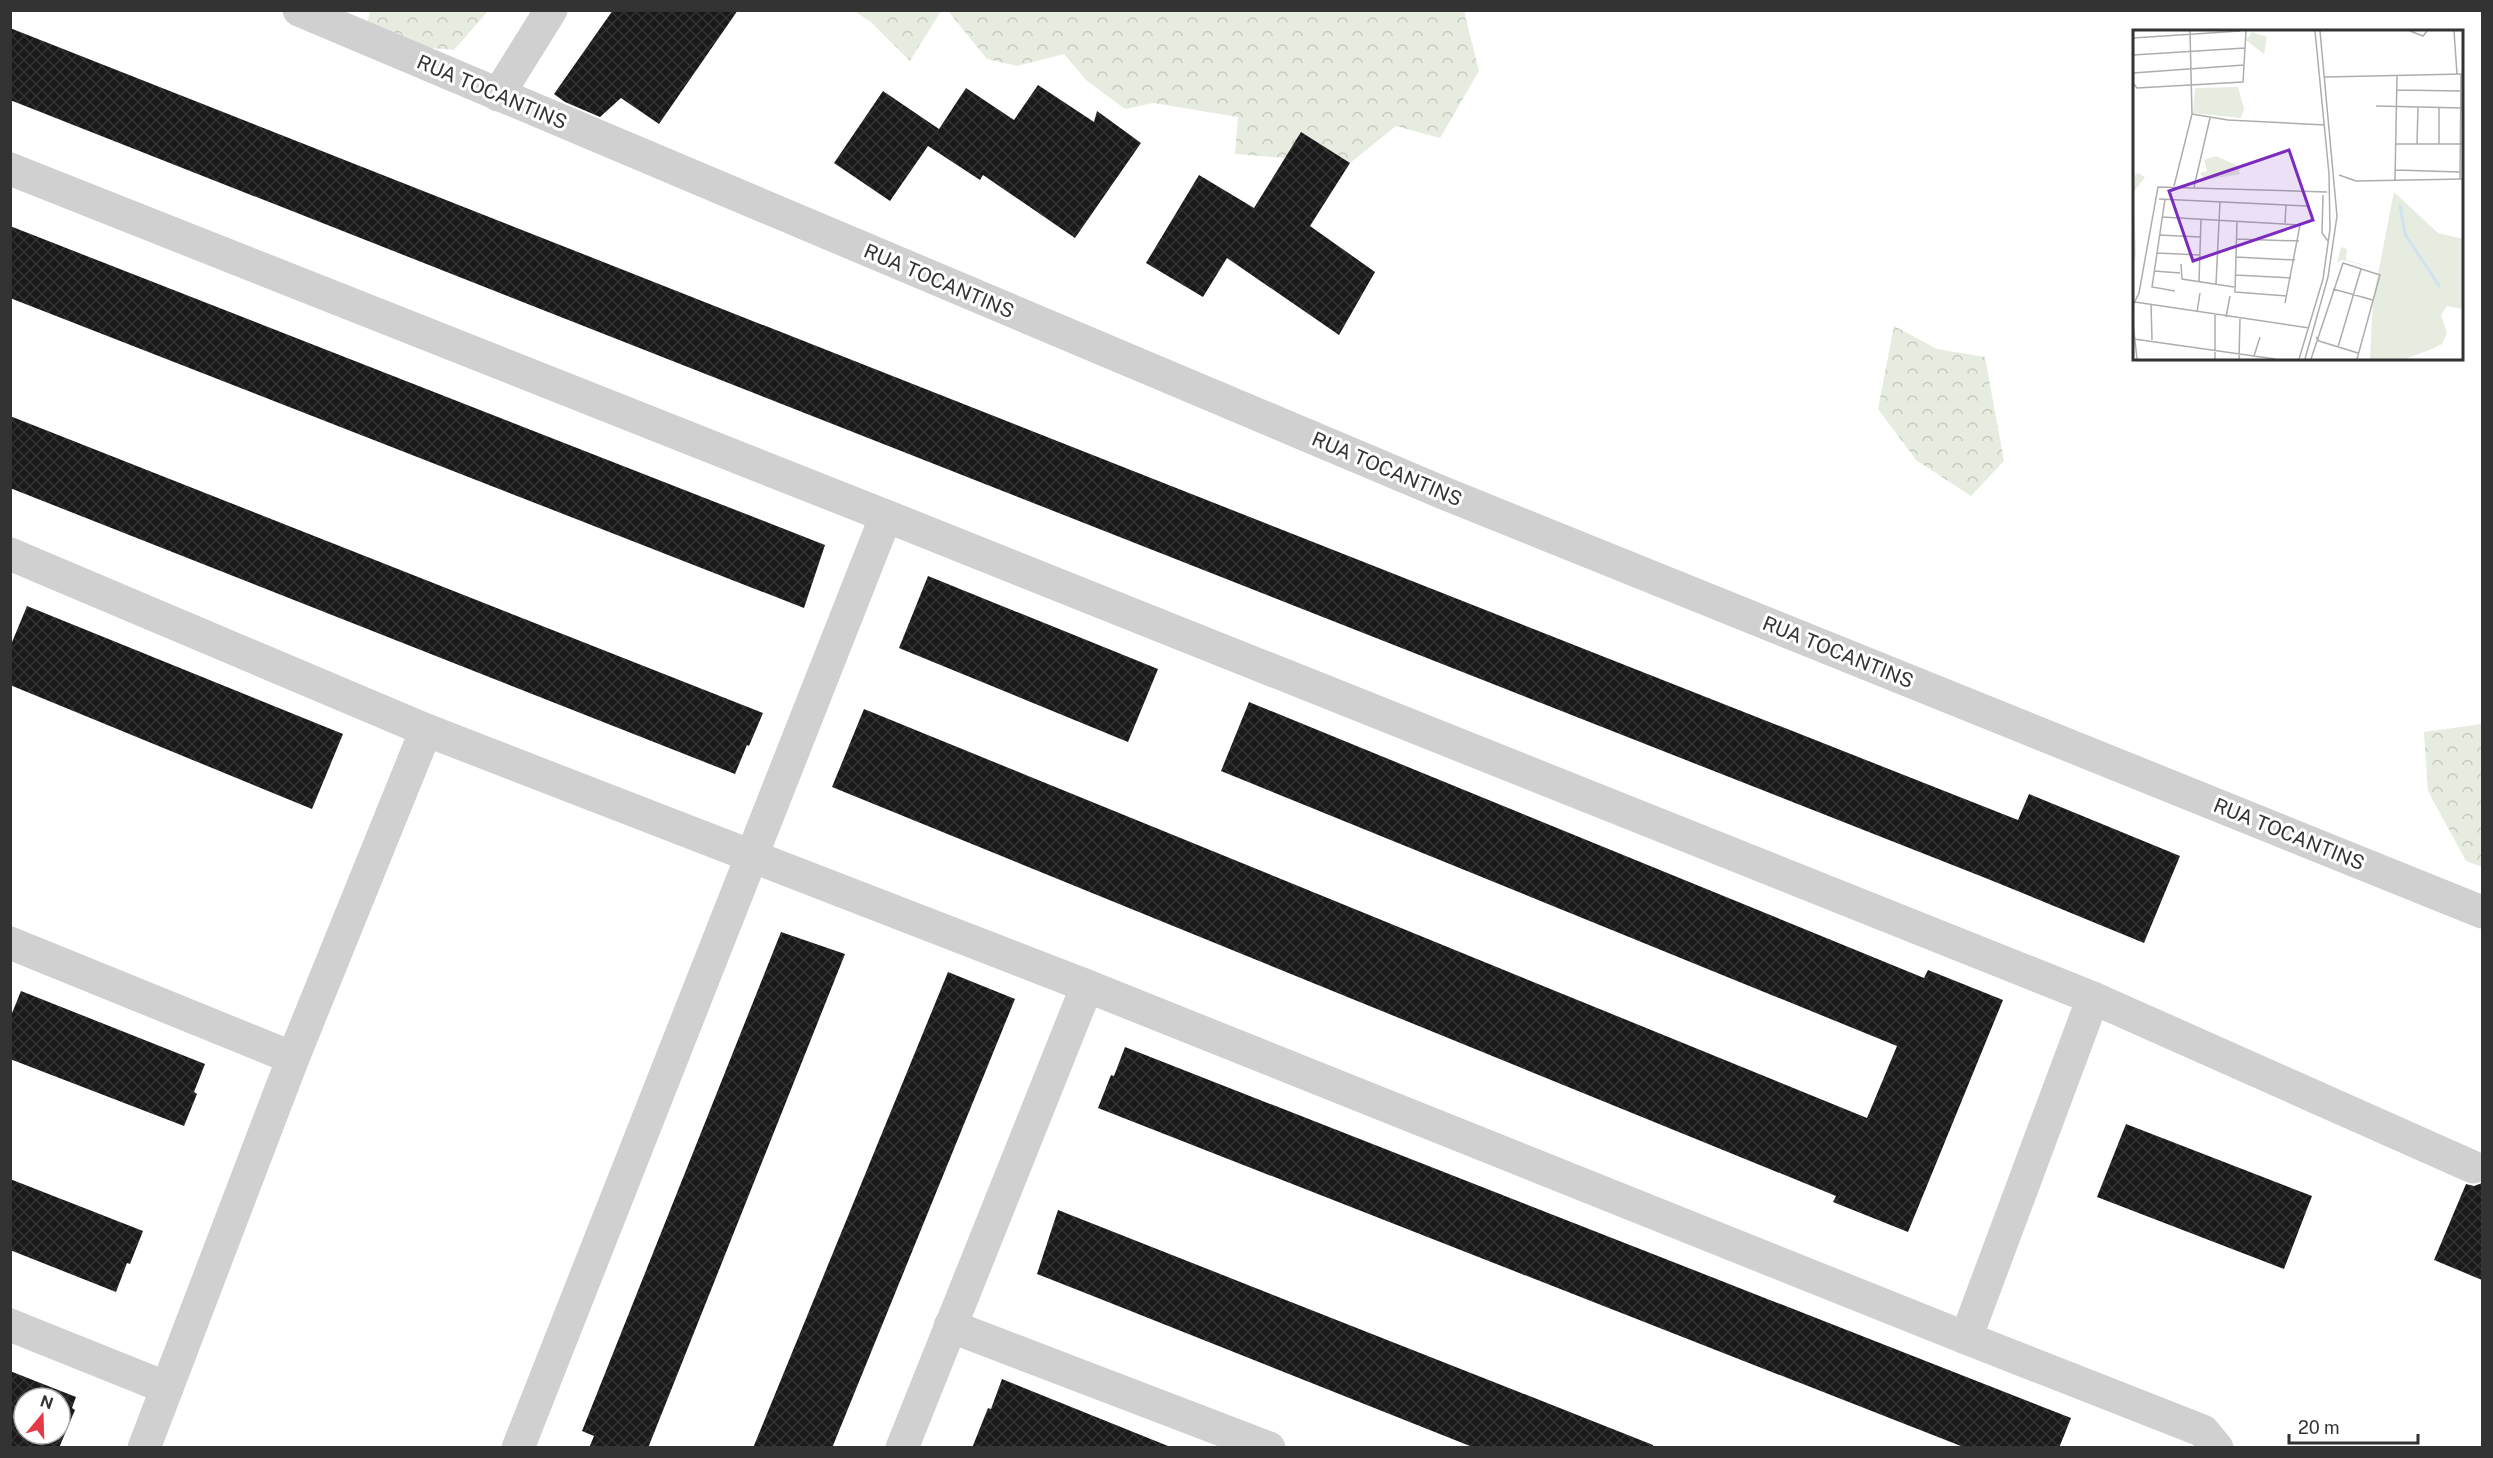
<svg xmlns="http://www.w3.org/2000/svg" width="2493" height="1458" viewBox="0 0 2493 1458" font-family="'Public Sans',sans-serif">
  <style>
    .forest { fill: url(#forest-crowns) }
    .building { fill: url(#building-cross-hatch); fill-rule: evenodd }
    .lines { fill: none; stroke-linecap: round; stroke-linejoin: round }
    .minor { stroke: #d0d0d0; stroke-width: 33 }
    .labels { text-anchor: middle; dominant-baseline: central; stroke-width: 6; stroke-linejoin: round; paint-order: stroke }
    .street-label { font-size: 20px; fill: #333; stroke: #fff }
    .inset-river { fill: none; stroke: #cfe2ee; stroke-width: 3 }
    .inset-road { fill: none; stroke: #adadad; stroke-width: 1.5 }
    .view { fill: #7b2cbf; fill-opacity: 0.15; stroke: #7b2cbf; stroke-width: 3 }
    .inset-edge { fill: none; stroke: #333; stroke-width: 3 }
  </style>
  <defs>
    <pattern id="forest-crowns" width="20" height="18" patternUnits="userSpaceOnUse" patternTransform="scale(1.5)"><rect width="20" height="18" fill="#e6ecdf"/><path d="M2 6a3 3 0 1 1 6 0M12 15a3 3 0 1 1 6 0" fill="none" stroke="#c6cbc0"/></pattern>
    <pattern id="building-cross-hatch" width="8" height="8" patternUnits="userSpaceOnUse" patternTransform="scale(1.5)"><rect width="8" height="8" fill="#1a1a1a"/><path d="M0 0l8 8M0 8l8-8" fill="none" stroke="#333"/></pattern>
  </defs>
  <rect width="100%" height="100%" fill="#fff"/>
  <g class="forest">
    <polygon points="370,11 488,11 454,50 430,48 365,33"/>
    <polygon points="854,11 941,11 910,61 871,22"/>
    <polygon points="948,11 1464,11 1479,71 1440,138 1396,126 1350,163 1235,154 1238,117 1153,103 1125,109 1086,80 1064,54 1017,66 987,59"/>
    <polygon points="1894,326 1937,349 1985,357 2004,461 1971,496 1916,460 1878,409"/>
    <polygon points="2482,724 2482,867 2466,861 2428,791 2424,732"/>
  </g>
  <g class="building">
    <polygon points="613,10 738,10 659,124 621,98 600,117 565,102 554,94"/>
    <polygon points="10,28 2018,820 2029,794 2180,856 2144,943 1988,879 10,100"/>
    <polygon points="1038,85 1094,122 1097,111 1141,143 1075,238 983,175 980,180 928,146 890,201 834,163 883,91 939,129 966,88 1014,120"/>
    <polygon points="1301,132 1350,163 1310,226 1375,272 1339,335 1227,258 1203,297 1146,263 1199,175 1254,208"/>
    <polygon points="10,226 825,545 804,608 10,298"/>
    <polygon points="10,416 763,713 749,746 747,745 735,774 10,488"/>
    <polygon points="928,576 1158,669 1128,742 899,648"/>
    <polygon points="27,606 343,734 312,809 10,685 10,647"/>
    <polygon points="1249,702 1924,978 1928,970 2003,1000 1908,1232 1833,1202 1836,1196 832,787 864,709 1867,1118 1897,1046 1221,771"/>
    <polygon points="781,932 845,954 648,1448 589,1448 594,1436 582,1431"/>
    <polygon points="948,972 1015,999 832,1448 753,1448"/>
    <polygon points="21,991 205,1064 194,1092 197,1094 184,1126 10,1059 10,1018"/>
    <polygon points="1125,1047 2071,1418 2059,1448 1966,1448 1098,1108 1111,1075 1114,1076"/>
    <polygon points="2126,1124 2312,1196 2284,1269 2097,1197"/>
    <polygon points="10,1179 143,1231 130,1264 127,1263 116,1292 10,1250"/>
    <polygon points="2482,1183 2482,1280 2434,1260 2466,1184 2474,1186"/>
    <polygon points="1058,1210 1532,1397 1653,1445 1653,1448 1475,1448 1103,1300 1037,1274"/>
    <path d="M10,1371L76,1397L72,1408L75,1410L59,1448H10ZM24,1398H60V1434H24Z"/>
    <polygon points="1002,1379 1168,1446 1168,1448 972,1448 988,1408 991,1409"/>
  </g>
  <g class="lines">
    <g class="minor">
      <polyline points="299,10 1446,494 2482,912"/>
      <polyline points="498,95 551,10"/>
      <polyline points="10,169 886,516 2093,998 1966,1338"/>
      <polyline points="10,554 426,730 1087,986 1966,1338 2203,1431 2217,1448"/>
      <polyline points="10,943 293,1058"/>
      <polyline points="2093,998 2473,1167"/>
      <polyline points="10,1325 167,1388"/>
      <polyline points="950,1326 1269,1448"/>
      <polyline points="144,1448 293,1058 426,730"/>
      <polyline points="518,1448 886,516"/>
      <polyline points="902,1448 1087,986"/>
    </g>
  </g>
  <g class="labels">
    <g class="street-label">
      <text transform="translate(492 92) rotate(23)">RUA TOCANTINS</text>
      <text transform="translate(939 281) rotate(23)">RUA TOCANTINS</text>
      <text transform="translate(1387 469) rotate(23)">RUA TOCANTINS</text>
      <text transform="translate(1838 652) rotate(22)">RUA TOCANTINS</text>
      <text transform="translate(2289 834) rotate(22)">RUA TOCANTINS</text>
    </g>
  </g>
  <g transform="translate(2133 30)">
    <rect width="330" height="330" fill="#fff"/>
    <path d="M119,2L134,7L131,24L113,10ZM105,57L111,79L108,88L60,83L62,58ZM83,126L105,136L107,144L72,150L67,143L74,141L71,130ZM5,143L12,147L0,163L3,223L0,240V147ZM261,162L305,203L330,209V279L314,276L308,285L314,303L309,314L299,319L272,329H237L240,269ZM208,217L214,219L213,230L246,239L209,230L204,233Z" fill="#e6ecdf"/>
    <path class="inset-river" d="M267,175L272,204L307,257"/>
    <path class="inset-road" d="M277,1L290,6L294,1M321,1L324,44M0,8L107,1M0,25L112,18M0,43L111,35M192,47L330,44M0,53L4,58L110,52L113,1M263,60L328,61M243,76L330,78M306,77V114M59,84L95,90L192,95M262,114H330M284,114L285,77M262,140L327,142M206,145L223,151L330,149M327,149L328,44M262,150L264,45M41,156L59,84L57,1M61,157L77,88M190,165L189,203L195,211M26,169L153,175L152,193M32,169L19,257L42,261M153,175L174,176M29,187L167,195L152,273M104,191L102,262L154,266M26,205L67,207M103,209L166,211M24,223L67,225M103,227L162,230M48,234L49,249L101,257M21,241L47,243M102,245L158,248M66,252L68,189M83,254L87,171M200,259L240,270M2,272L176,298M18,274L19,310M0,275L6,263L25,157L194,162M64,282L67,263M93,287L97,266M0,293L4,329M183,307L186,311L225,323M1,309L142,329M205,317L228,239M121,326L127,307M82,329V285M106,329L107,289M166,329L190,249L197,199L196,144L182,1M172,329L195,247L204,186L187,1M178,329L210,233L247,245L224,329"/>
    <path class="view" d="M156,120L180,190L60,231L36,161Z"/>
    <rect width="330" height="330" class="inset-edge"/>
  </g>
  <rect width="2493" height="1458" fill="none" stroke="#333333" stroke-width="24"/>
  <g transform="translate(42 1416) rotate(19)"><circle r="28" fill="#ffffff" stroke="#adadad" stroke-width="1.5"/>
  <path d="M0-4.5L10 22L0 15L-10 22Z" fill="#e63946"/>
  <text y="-9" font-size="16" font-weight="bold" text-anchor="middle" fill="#333333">N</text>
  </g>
  <path d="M2289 1434v9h129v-9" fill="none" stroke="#333333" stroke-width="3"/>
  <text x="2298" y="1434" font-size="18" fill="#333333" stroke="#ffffff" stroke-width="4.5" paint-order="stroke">20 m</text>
</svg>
